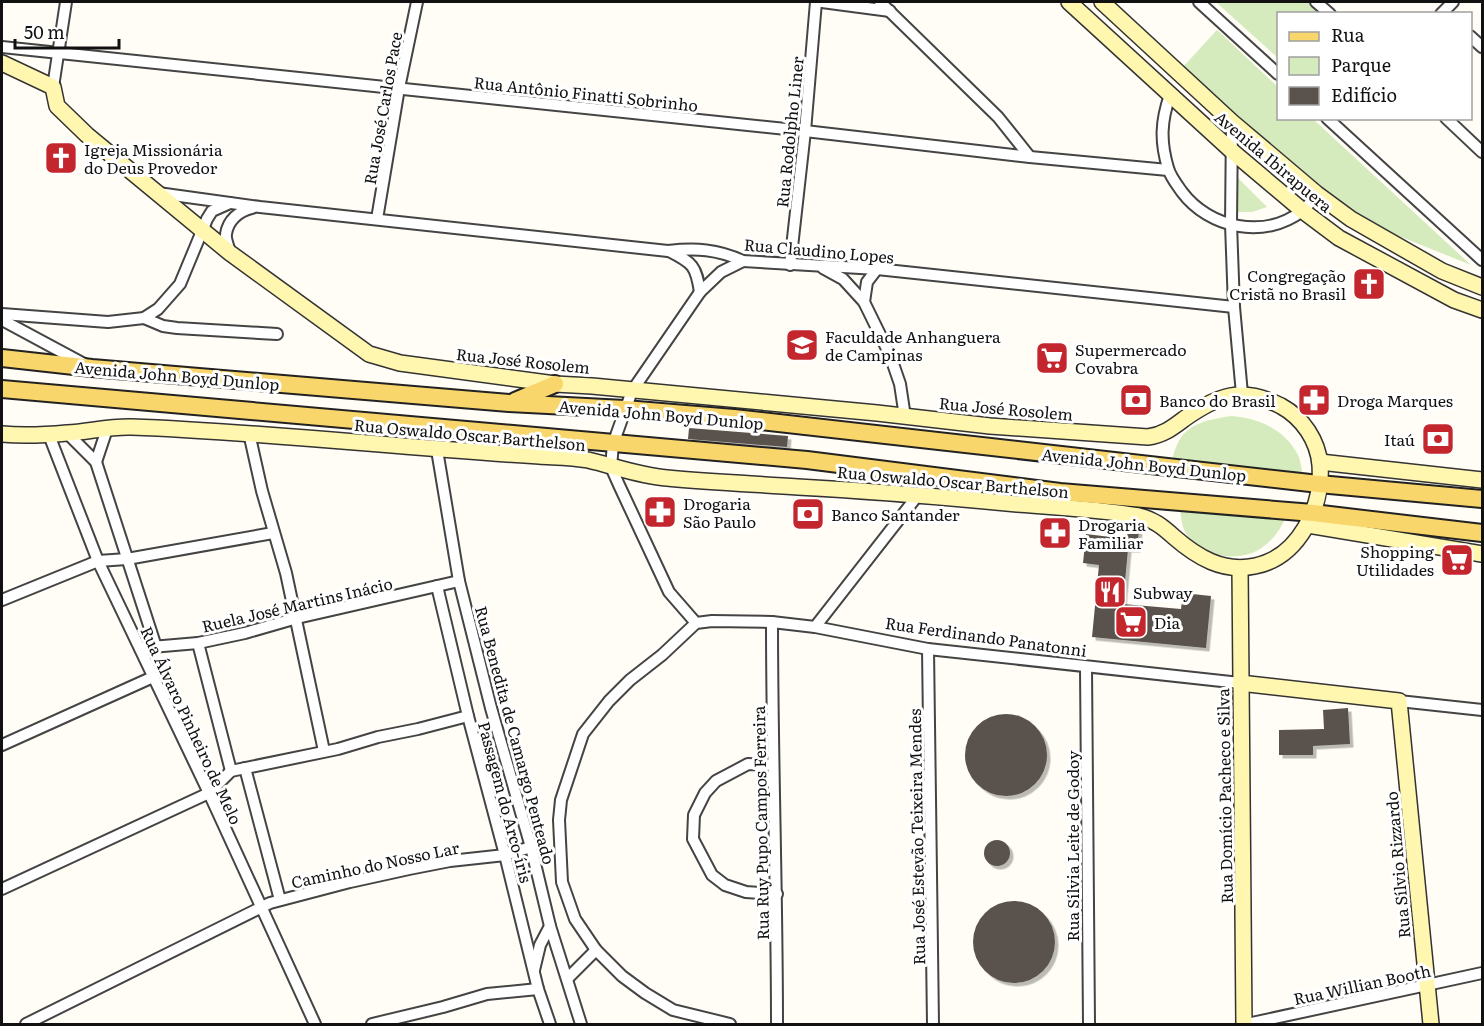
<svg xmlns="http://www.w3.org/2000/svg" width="1484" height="1026" viewBox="0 0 1484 1026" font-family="Literata,serif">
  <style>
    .green { fill: #d5ebbd }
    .building { fill: #5a524d; filter: url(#shadow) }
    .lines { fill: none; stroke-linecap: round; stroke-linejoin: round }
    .street-casing { stroke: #444; stroke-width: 14 }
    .secondary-casing { stroke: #333; stroke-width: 18 }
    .primary-casing { stroke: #222; stroke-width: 20 }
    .street { stroke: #fff; stroke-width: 10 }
    .secondary { stroke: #fff6b0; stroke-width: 15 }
    .primary { stroke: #f9d66b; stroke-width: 16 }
    .labels { text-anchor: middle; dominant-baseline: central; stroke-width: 6; stroke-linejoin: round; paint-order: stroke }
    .street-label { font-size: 16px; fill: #111; stroke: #fff }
    .poi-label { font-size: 16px; fill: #111; stroke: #fff; text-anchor: start }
  </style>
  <defs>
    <filter id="shadow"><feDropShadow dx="3.5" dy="3.5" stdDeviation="0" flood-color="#0004"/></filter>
  </defs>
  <rect width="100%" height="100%" fill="#fffdf5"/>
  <g class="green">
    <polygon points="1219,2 1308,2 1321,13 1278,14 1278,58 1217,3"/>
    <polygon points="1217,30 1278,87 1278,118 1313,119 1471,265 1369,224 1341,210 1181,69"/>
    <polygon points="1233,173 1267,207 1252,212 1236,212"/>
    <path d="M1231,416C1258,418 1285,429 1298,455C1301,462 1302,471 1303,478L1171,466C1178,427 1194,422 1231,416Z"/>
    <path d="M1180,508L1286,516C1281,530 1272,541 1260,549C1236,564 1193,556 1183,527C1181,521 1181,514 1180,508Z"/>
  </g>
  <g class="building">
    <polygon points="689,428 788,436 787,447 688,439"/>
    <polygon points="1128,526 1136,527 1139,531 1137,549 1128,549 1123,604 1181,609 1183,593 1211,596 1206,648 1092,637 1099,565 1083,563 1086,534 1127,539"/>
    <polygon points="1348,708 1350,744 1313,746 1313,755 1279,755 1279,730 1324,729 1323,710"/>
    <circle cx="1006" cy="755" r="41"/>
    <circle cx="997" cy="853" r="13"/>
    <circle cx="1014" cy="942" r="41"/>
  </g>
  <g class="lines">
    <g class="street-casing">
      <g id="street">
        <polyline points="822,2 890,11"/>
        <polyline points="880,2 998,117 1030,157"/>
        <polyline points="1199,2 1278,74"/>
        <polyline points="1316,2 1330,14"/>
        <polyline points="1441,14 1453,2"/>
        <polyline points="1470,36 1482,47"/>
        <polyline points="2,47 805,131 1030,157 1168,170"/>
        <polyline points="53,87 66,2"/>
        <path d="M1170,95C1161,121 1160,141 1168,168C1170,176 1177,185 1182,192C1209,228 1264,240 1302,211C1308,207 1312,199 1317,194"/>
        <polyline points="1327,118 1482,260"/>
        <polyline points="1446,118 1482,152"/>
        <polyline points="1232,122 1231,224 1234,307 1242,394"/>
        <path d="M158,193L260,207L668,251C696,248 717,249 743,261L877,269L1234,307"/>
        <polyline points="377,219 399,88 417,2"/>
        <path d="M669,251C693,263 696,266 700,292"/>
        <path d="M230,253C229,247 225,239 226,234C228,220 239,211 252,208"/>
        <polyline points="790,265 805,131 816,2"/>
        <polyline points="823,268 843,279 864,302 890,355 900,384 905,417"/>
        <polyline points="864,302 867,282 877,269"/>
        <polyline points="2,314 108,322 144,318 158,309 180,284 207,219 212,211 230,203"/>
        <polyline points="144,318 163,326 177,328 277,334"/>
        <polyline points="2,320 84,364"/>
        <polyline points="67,433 96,462 156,647"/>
        <polyline points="249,433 262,491 286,573 324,751"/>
        <polyline points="49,435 98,561 209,793 315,1024"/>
        <polyline points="437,450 459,581 491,708 531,847 550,926 581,1024"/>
        <polyline points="96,462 107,429"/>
        <polyline points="437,586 468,716 505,855 538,989 550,1024"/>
        <polyline points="2,600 98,561 127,559 273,533"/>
        <path d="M772,622C772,756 777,890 777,1024"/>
        <polyline points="696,623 669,592 619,485 611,467 613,444 632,391 700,292 721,272 743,261"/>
        <polyline points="815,627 918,495"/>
        <polyline points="198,643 231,771"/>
        <polyline points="140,648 198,643 245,633 297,618 459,581"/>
        <polyline points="928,649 933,1024"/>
        <polyline points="1086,668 1089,1024"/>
        <polyline points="1399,701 1482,710"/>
        <polyline points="2,745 153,677"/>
        <polyline points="772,765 748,764 716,781 705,793 694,815 693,839 712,875 725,885 746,892 777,894"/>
        <polyline points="245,768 280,900"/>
        <polyline points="2,889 209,793 231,771 338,749 378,737 418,729 468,716"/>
        <polyline points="534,970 540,945 550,926"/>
        <polyline points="568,978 596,950"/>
        <polyline points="26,1024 270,903 350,882 409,869 450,861 505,855 531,847"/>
        <polyline points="372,1024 443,1007 487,994 538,989"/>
        <polyline points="730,1024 673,1010 645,993 622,976 596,950 575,919 562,882 559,820 561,800 583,734 609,701 630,680 662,655 696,623 712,621 772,622 815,627 928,649 1240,683"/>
        <polyline points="1247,1024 1482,973"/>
      </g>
    </g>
    <g class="secondary-casing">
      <g id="secondary">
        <polyline points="1069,2 1233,152 1303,211 1339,238 1454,300 1482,310"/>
        <polyline points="1102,2 1232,122 1317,194 1351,219 1442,271 1482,287"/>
        <path d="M2,63L53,87L57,106L87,135L230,253L369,354L400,363L555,384L592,386L877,413L990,426L1148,437C1163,435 1172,428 1184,419C1218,395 1242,386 1281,406C1303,418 1318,441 1320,465C1323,507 1299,557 1255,566C1223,573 1197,557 1174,537C1163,527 1153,519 1139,516C1099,509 1058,507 1017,504C944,497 871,491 798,487C754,484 710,482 667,478C640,476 614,466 588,460C572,457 555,457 539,456C403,448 268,432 132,427C110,426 88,432 67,433C45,435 23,436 2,434"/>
        <polyline points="1320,462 1482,480"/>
        <polyline points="1308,525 1482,554"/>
        <polyline points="1240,568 1244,1024"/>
        <polyline points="1240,683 1399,701 1431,1024"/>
      </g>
    </g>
    <g class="primary-casing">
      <g id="primary">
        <polyline points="2,358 92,368 509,403 625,409 734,418 1319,484 1482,499"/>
        <polyline points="2,389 807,460 1060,492 1313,513 1482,533"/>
        <polyline points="515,401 555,384"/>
      </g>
    </g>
    <use href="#street" class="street"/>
    <use href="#secondary" class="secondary"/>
    <use href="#primary" class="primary"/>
  </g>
  <defs>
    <g id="church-square" transform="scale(1.725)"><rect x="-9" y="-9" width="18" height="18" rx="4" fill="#c4262e" stroke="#fff"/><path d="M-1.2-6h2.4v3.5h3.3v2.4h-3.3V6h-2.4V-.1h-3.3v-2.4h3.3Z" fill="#fff"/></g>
    <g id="university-square" transform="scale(1.725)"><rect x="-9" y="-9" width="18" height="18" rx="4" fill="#c4262e" stroke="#fff"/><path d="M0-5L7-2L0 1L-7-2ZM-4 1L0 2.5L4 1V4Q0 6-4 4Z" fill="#fff"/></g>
    <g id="supermarket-square" transform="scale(1.725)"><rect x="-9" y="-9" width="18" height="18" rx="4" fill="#c4262e" stroke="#fff"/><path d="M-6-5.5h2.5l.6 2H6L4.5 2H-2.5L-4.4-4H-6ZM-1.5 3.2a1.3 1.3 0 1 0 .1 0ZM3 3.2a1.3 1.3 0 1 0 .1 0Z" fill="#fff"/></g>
    <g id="bank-square" transform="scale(1.725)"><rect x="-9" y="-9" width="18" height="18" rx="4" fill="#c4262e" stroke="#fff"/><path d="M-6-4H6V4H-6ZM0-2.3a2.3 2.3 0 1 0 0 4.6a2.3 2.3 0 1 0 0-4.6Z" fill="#fff"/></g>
    <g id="pharmacy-square" transform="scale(1.725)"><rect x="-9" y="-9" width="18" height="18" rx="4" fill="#c4262e" stroke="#fff"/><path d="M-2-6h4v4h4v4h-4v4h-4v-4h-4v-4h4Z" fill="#fff"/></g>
    <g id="restaurant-square" transform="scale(1.725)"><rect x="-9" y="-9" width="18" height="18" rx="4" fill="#c4262e" stroke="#fff"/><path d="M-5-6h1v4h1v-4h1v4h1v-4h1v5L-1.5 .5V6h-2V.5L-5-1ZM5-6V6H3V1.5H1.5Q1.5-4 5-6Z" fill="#fff"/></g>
  </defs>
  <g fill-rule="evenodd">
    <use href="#church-square" x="61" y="158"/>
    <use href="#church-square" x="1369" y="284"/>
    <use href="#university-square" x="802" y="345"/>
    <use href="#supermarket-square" x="1052" y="358"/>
    <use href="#bank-square" x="1136" y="400"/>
    <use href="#pharmacy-square" x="1314" y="400"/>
    <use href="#bank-square" x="1438" y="439"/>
    <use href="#pharmacy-square" x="660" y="512"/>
    <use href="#bank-square" x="808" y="514"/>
    <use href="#pharmacy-square" x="1055" y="533"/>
    <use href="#supermarket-square" x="1457" y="560"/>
    <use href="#restaurant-square" x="1110" y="592"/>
    <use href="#supermarket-square" x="1131" y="622"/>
  </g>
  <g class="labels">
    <g class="street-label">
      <text transform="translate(586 93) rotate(6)">Rua Antônio Finatti Sobrinho</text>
      <text transform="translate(382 108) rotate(-80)">Rua José Carlos Pace</text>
      <text transform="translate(789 132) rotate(-84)">Rua Rodolpho Liner</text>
      <text transform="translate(1274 161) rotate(40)">Avenida Ibirapuera</text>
      <text transform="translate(819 250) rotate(5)">Rua Claudino Lopes</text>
      <text transform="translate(523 360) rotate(6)">Rua José Rosolem</text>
      <text transform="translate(177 375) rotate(5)">Avenida John Boyd Dunlop</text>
      <text transform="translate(1006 408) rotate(5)">Rua José Rosolem</text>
      <text transform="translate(661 414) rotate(5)">Avenida John Boyd Dunlop</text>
      <text transform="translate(470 434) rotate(5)">Rua Oswaldo Oscar Barthelson</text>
      <text transform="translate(1144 464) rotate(6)">Avenida John Boyd Dunlop</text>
      <text transform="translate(953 481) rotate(5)">Rua Oswaldo Oscar Barthelson</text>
      <text transform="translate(297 604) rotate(-13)">Ruela José Martins Inácio</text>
      <text transform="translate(986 636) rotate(8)">Rua Ferdinando Panatonni</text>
      <text transform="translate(192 725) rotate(65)">Rua Álvaro Pinheiro de Melo</text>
      <text transform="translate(516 735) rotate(75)">Rua Benedita de Camargo Penteado</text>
      <text transform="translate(1224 796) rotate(-91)">Rua Domício Pacheco e Silva</text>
      <text transform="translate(506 802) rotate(75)">Passagem do Arco-íris</text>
      <text transform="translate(760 823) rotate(-91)">Rua Ruy Pupo Campos Ferreira</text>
      <text transform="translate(916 837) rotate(-91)">Rua José Estevão Teixeira Mendes</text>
      <text transform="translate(1072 846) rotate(-90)">Rua Sílvia Leite de Godoy</text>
      <text transform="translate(375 864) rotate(-12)">Caminho do Nosso Lar</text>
      <text transform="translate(1397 865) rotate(-95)">Rua Sílvio Rizzardo</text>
      <text transform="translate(1362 984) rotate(-12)">Rua Willian Booth</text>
    </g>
    <g class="poi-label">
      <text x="84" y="149">Igreja Missionária<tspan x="84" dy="18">do Deus Provedor</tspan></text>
      <text x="1346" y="275" text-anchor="end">Congregação<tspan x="1346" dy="18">Cristã no Brasil</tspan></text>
      <text x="825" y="336">Faculdade Anhanguera<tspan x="825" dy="18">de Campinas</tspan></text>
      <text x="1075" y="349">Supermercado<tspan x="1075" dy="18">Covabra</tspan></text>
      <text x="1159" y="400">Banco do Brasil</text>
      <text x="1337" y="400">Droga Marques</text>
      <text x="1415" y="439" text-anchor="end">Itaú</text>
      <text x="683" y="503">Drogaria<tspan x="683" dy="18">São Paulo</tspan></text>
      <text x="831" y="514">Banco Santander</text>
      <text x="1078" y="524">Drogaria<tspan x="1078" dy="18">Familiar</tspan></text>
      <text x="1434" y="551" text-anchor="end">Shopping<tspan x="1434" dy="18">Utilidades</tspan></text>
      <text x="1133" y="592">Subway</text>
      <text x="1154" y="622">Dia</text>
    </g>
  </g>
  <rect width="1484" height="1026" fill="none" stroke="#111111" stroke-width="6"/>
  <rect x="1277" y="12" width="195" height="108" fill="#ffffff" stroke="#a0a0a0" stroke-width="1.5"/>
  <rect x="1289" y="32" width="30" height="9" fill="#f9d66b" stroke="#a0a0a0" stroke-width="1.5"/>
  <text x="1331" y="42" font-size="18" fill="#111111">Rua</text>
  <rect x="1289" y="57" width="30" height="18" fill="#d5ebbd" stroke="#a0a0a0" stroke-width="1.5"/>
  <text x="1331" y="72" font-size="18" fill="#111111">Parque</text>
  <rect x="1289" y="87" width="30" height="18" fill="#5a524d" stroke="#a0a0a0" stroke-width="1.5"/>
  <text x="1331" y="102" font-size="18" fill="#111111">Edifício</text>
  <path d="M15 39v9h104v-9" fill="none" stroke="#111111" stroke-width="3"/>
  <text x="24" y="39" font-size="18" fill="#111111" stroke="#ffffff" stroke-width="4.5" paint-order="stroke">50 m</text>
</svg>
